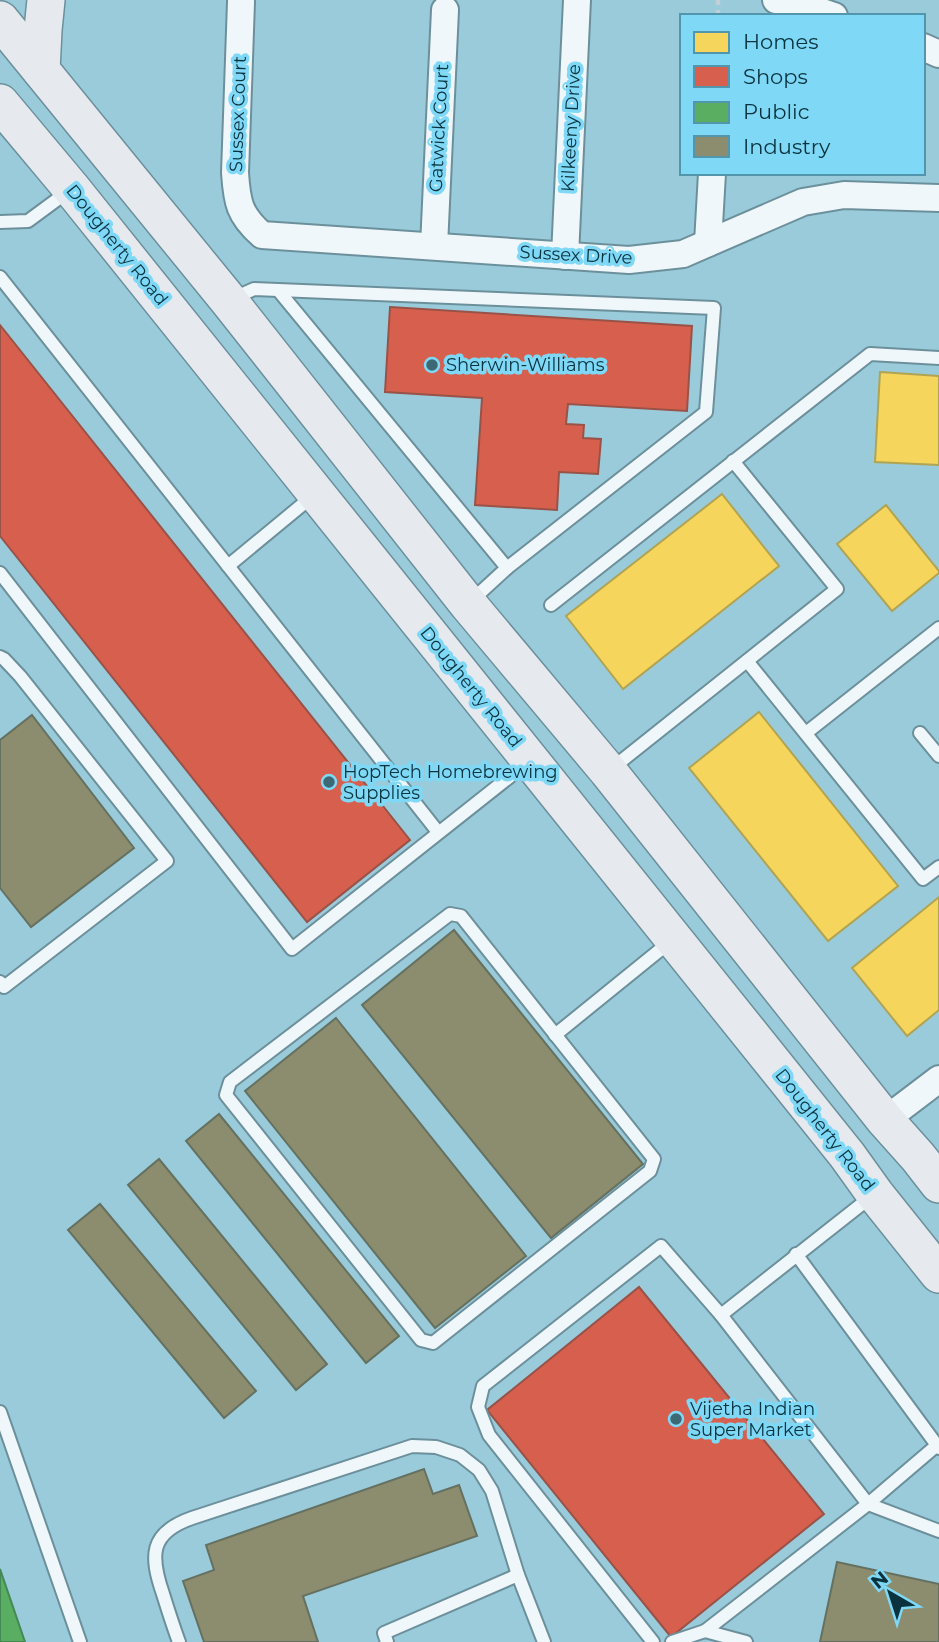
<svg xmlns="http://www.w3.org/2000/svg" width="939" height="1642" viewBox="0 0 939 1642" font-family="Montserrat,sans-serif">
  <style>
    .homes { fill: #f6d55c; stroke: #b0a453; stroke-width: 2 }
    .shops { fill: #d6604d; stroke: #995248; stroke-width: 2 }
    .public { fill: #5aae61; stroke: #428956; stroke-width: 2 }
    .industry { fill: #8c8c6e; stroke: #657160; stroke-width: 2 }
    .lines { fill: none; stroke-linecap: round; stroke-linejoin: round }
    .service-casing { stroke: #6c909b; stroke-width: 16 }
    .minor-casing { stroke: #6c909b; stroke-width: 30 }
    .secondary-casing { stroke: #6c909b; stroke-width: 40 }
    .path { stroke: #c0d0d6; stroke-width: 4.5; stroke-dasharray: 5 5; stroke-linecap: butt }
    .service { stroke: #f0f7fa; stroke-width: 12 }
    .minor { stroke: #f0f7fa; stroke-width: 26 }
    .secondary { stroke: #e6eaef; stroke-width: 37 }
    .poi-dot { fill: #3d6875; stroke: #7fd8f6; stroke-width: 2.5 }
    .labels { text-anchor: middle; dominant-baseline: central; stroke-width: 7; stroke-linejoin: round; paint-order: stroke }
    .street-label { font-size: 18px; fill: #0b333e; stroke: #7fd8f6 }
    .poi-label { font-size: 18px; fill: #0b333e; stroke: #7fd8f6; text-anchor: start }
  </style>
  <rect width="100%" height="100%" fill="#9acbdb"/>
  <g class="homes">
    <polygon points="880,372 939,376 939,465 875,462"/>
    <polygon points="722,494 779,566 623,689 566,616"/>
    <polygon points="886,505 939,571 939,573 892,611 837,544"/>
    <polygon points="759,712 898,886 828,941 689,768"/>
    <polygon points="939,897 939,1010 907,1036 852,968"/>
  </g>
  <g class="shops">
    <polygon points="390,307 692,326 687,411 568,404 566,424 584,425 583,438 601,439 598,474 559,472 557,510 475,505 482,398 385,392"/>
    <polygon points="0,325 410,840 307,922 0,536"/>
    <polygon points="639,1287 824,1514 671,1637 487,1410"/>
  </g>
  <polygon class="public" points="0,1569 25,1642 0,1642"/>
  <g class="industry">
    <polygon points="32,715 134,848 31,927 0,888 0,740"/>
    <polygon points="454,930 643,1164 551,1238 362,1005"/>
    <polygon points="336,1018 526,1256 435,1328 245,1091"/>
    <polygon points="219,1114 399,1336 366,1363 186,1141"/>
    <polygon points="159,1159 327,1364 296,1390 128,1185"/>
    <polygon points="100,1204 256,1391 224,1418 68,1230"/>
    <polygon points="424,1469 433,1494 459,1485 477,1536 303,1596 318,1642 204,1642 183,1581 214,1570 206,1545"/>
    <polygon points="837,1562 939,1584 939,1642 820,1642"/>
  </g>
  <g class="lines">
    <g class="service-casing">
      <g id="service">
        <polyline points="0,222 28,221 70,190"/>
        <polyline points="0,277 438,832"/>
        <polyline points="278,290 507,568"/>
        <polyline points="232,299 254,289 714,308 706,412 507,568 470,602"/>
        <polyline points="228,566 314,495"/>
        <polyline points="0,573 292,949 527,763"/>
        <polyline points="551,605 870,354 939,358"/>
        <polyline points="0,657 4,659 20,676 167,861 4,987 0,982"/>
        <polyline points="747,661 923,879 939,867"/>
        <polyline points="806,733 939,628"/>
        <polyline points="920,733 939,756"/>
        <polyline points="610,770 837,589 733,461"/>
        <polygon points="450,914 461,916 654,1159 650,1171 433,1343 421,1340 226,1095 230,1082"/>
        <polyline points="555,1035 671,941"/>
        <polyline points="796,1254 939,1448"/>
        <polyline points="721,1315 872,1196"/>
        <polyline points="0,1412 80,1642"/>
        <polyline points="939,1445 936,1446 868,1504 939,1531"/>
        <path d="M179,1642C173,1626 168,1610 163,1594C150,1556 149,1533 192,1518L412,1446L436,1447L460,1455L479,1470L492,1491L518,1575"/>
        <polyline points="387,1642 384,1633 518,1575 544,1642"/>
        <polyline points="653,1642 489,1435 478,1407 483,1386 661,1246 721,1315 868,1504 705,1631 746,1642"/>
        <polyline points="672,1642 705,1631"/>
      </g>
    </g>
    <g class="minor-casing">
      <g id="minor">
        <polyline points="776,0 804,6 834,16"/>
        <path d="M241,2L235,173C237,202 239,215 262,235L629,260L683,254L803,202L844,195L939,198"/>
        <polyline points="923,47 939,54"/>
        <polyline points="708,243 712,173"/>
        <polyline points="434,246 445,10"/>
        <polyline points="565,256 577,0"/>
        <polyline points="885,1120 939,1079"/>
      </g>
    </g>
    <g class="secondary-casing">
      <g id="secondary">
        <polyline points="0,20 229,301 468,604 608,771 885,1120 918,1157 939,1184"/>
        <polyline points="41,70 43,30 46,0"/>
        <polyline points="0,103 72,189 847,1155 875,1194 939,1274"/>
      </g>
    </g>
    <polyline class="path" points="718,0 718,16"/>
    <use href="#service" class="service"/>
    <use href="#minor" class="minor"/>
    <use href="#secondary" class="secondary"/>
  </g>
  <g class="poi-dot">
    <circle cx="432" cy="365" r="7"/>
    <circle cx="329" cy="782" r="7"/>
    <circle cx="676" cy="1419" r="7"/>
  </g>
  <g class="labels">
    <g class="street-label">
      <text transform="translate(238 114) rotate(-88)">Sussex Court</text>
      <text transform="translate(439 128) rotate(-87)">Gatwick Court</text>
      <text transform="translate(571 128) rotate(-87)">Kilkeeny Drive</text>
      <text transform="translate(117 245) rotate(51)">Dougherty Road</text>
      <text transform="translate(576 255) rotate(3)">Sussex Drive</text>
      <text transform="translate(471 687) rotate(51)">Dougherty Road</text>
      <text transform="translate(825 1130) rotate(52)">Dougherty Road</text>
    </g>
    <g class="poi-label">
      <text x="446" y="365">Sherwin-Williams</text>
      <text x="343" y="772">HopTech Homebrewing<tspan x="343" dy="21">Supplies</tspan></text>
      <text x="690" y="1409">Vijetha Indian<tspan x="690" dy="21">Super Market</tspan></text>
    </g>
  </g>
  <rect x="680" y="14" width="245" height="161" fill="#7fd8f6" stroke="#5196ac" stroke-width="2"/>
  <rect x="694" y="32" width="35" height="21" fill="#f6d55c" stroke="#5196ac" stroke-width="2"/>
  <text x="743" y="49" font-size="21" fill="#0b333e">Homes</text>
  <rect x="694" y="66" width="35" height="21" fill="#d6604d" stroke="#5196ac" stroke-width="2"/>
  <text x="743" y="84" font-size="21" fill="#0b333e">Shops</text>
  <rect x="694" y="102" width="35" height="21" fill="#5aae61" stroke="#5196ac" stroke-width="2"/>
  <text x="743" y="119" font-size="21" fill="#0b333e">Public</text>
  <rect x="694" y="136" width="35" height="21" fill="#8c8c6e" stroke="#5196ac" stroke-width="2"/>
  <text x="743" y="154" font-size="21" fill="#0b333e">Industry</text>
  <g transform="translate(890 1593) rotate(321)" stroke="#7fd8f6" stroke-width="5" paint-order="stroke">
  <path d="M0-5L12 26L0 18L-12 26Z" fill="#0b333e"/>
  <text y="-10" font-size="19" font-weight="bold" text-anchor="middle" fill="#0b333e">N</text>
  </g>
</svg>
